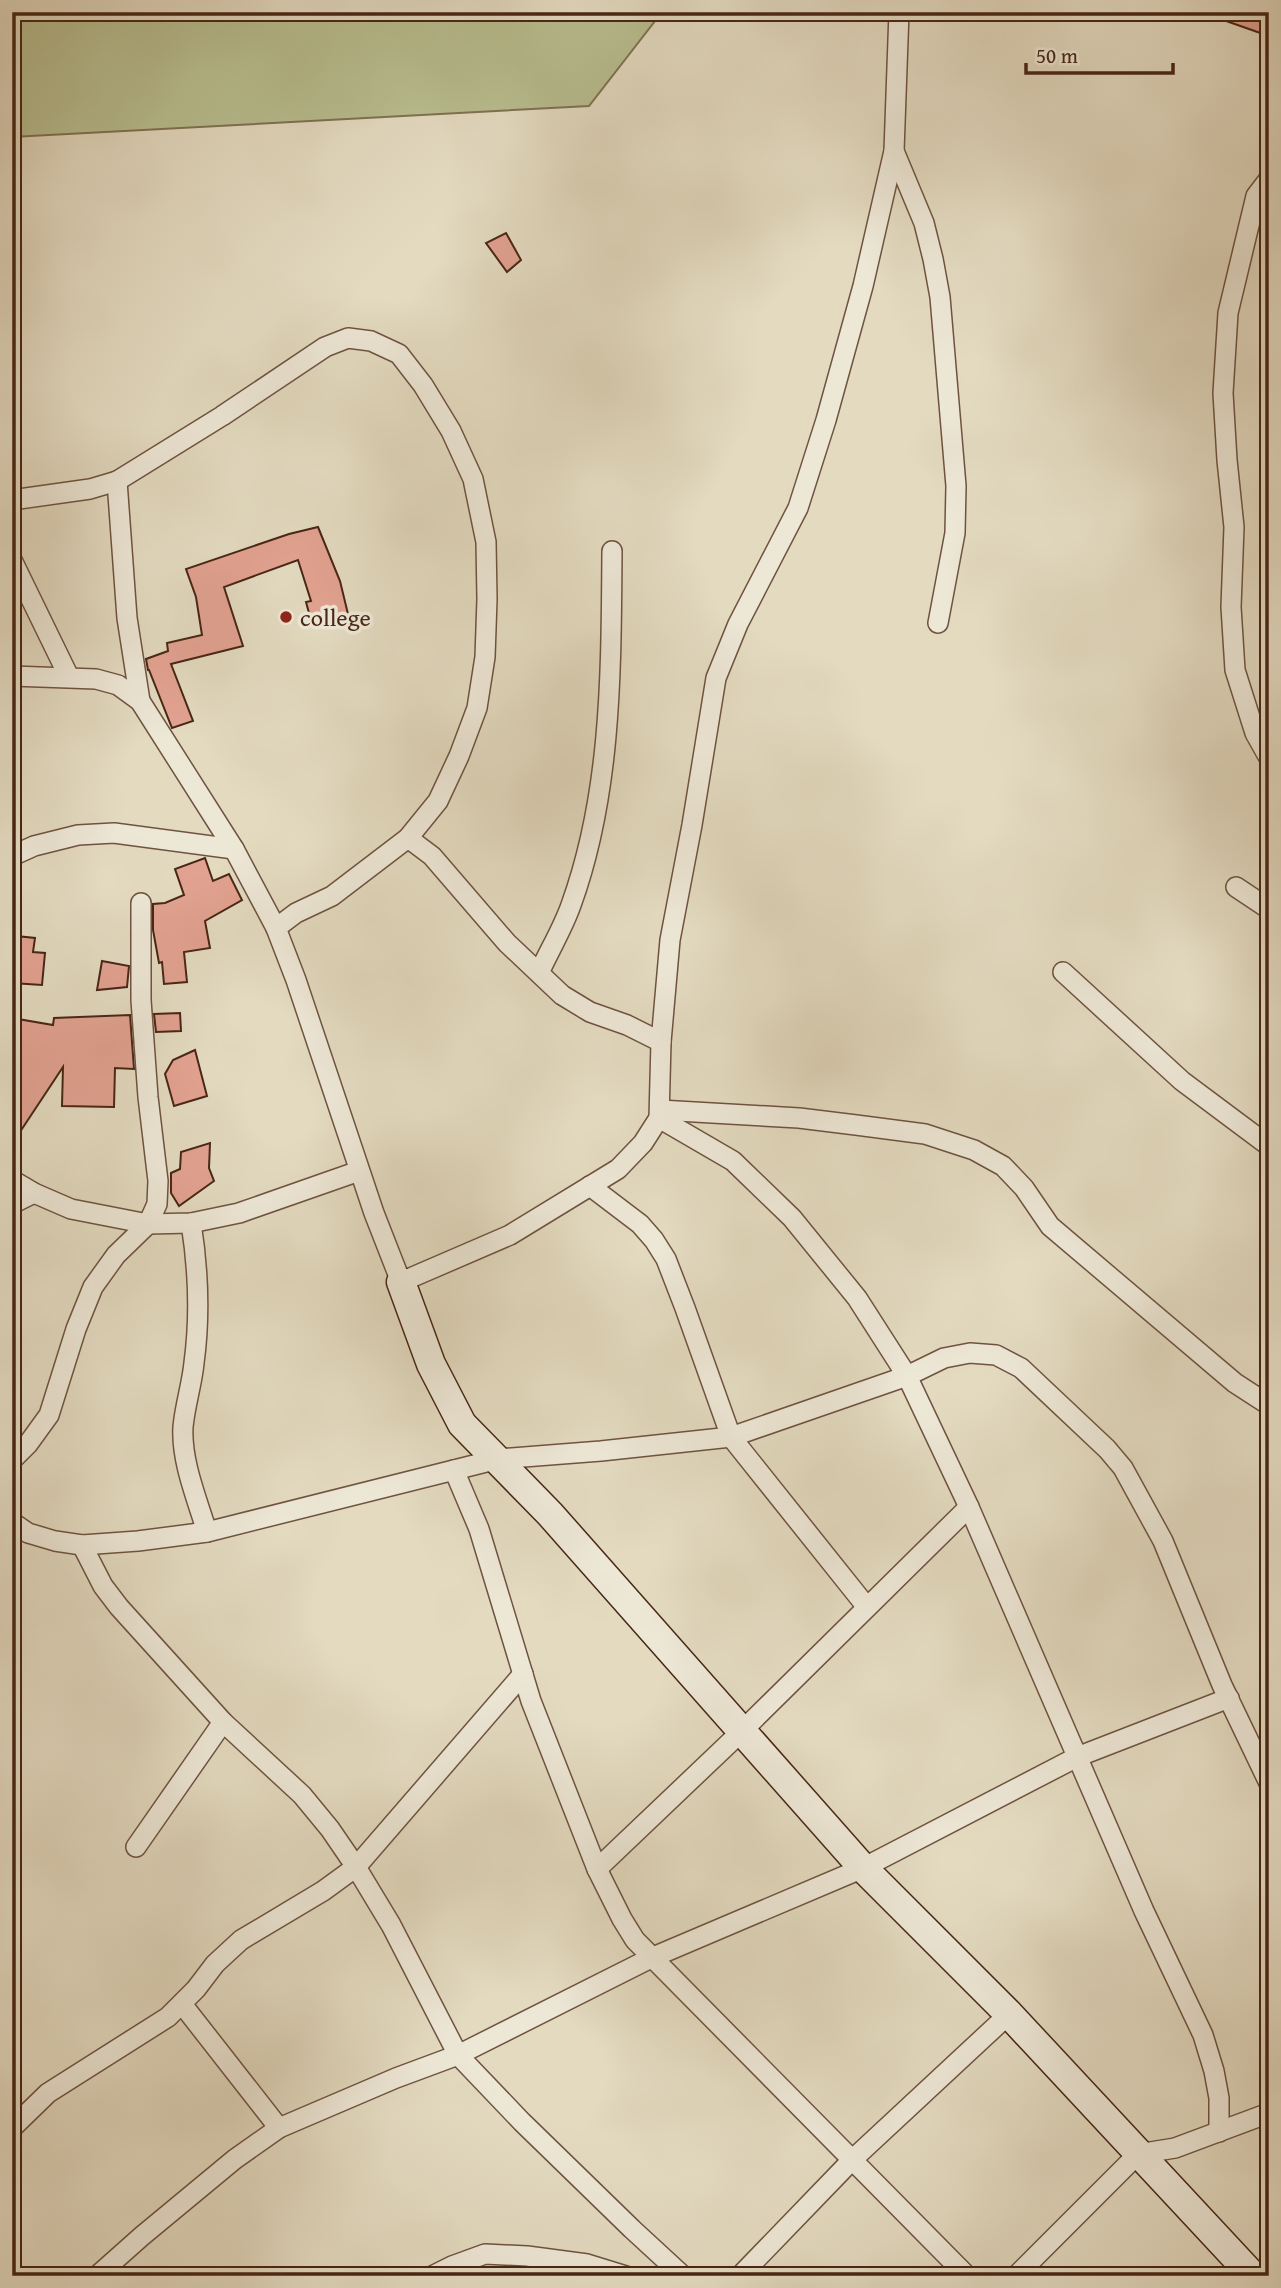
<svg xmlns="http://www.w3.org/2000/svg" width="1281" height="2288" viewBox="0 0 1281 2288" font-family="'Gentium Book Plus',serif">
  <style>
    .green { fill: #b8be90; stroke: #807252; stroke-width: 2 }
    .building { fill: #e2a291; stroke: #482615; stroke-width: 2 }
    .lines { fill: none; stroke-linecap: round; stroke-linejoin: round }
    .street-casing { stroke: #6f5340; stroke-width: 22 }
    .secondary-casing { stroke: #482615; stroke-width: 31 }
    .street { stroke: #ede7d6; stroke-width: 19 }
    .secondary { stroke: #ede7d6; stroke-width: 28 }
    .poi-dot { fill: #8f2418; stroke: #ede7d6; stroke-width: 2.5 }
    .labels { text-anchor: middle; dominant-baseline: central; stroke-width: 7; stroke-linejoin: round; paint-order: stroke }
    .poi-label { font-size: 24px; fill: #482615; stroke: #ede7d6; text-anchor: start }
  </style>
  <rect width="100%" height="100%" fill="#e3dac0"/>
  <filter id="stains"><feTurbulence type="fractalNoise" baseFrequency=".00286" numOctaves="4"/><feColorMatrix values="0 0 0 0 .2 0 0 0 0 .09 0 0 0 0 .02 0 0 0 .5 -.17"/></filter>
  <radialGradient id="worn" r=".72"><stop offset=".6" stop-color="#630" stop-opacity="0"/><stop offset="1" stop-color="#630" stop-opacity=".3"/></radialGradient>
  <polygon class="green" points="12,12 662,12 589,106 12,137"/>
  <g class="building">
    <polygon points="1209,12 1269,12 1269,36 1209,15"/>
    <polygon points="506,233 521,260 507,272 486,243"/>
    <polygon points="318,527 340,581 348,614 312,624 306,602 311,601 298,560 224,587 243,646 171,664 193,721 172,728 149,670 148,670 146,659 168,651 167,643 202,635 196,597 186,569 289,534"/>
    <polygon points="205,858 213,881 229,874 242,900 205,921 210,948 184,952 187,982 164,984 162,962 159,963 153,930 153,904 165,903 184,895 175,869"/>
    <polygon points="16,936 35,938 33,952 45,953 42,985 12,983"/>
    <polygon points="102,961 129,966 127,987 97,990"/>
    <polygon points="180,1013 181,1031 156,1032 154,1014"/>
    <polygon points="130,1015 134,1069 115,1068 114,1107 62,1106 63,1067 12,1144 12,1018 53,1025 54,1018"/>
    <polygon points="195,1050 207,1096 174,1106 165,1074 173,1060"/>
    <polygon points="210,1143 209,1168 214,1181 179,1206 171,1193 171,1173 180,1169 181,1152"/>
  </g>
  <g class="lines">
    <g class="street-casing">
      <g id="street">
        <polyline points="894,151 924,223 933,259 940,297 956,486 955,533 938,623"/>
        <polyline points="1269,179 1256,196 1228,313 1223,393 1227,460 1234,527 1231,607 1235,670 1255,733 1269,758"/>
        <polyline points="117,481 127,618 140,701"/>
        <polyline points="12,500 90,489 117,481 222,416 325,347 348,338 371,341 399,354 423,385 451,431 473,479 486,542 487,599 485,657 477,708 459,756 438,801 408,838 332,896 296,913 276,928"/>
        <polyline points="12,560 69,677"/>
        <polyline points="12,676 96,679 118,685 140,701 234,849 276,928 296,980 374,1213 401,1282 510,1235 618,1169 643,1143 659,1118 661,1042 670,940 692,825 716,678 738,624 798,508 826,420 863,286 894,151 899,12"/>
        <polyline points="408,838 432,856 507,943 562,995 590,1012 627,1025 661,1042"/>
        <polyline points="12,856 34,846 78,835 114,833 234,849"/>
        <polyline points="1236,887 1269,909"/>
        <polyline points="1063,972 1182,1081 1269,1146"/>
        <path d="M539,973C549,951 563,928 571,905C612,792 611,670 612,551"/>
        <polyline points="660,1110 799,1118 856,1125 925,1134 974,1150 1003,1166 1024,1188 1050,1226 1235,1383 1269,1405"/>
        <polyline points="659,1118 733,1161 792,1218 857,1298 907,1376 969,1507 1144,1911 1203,2035 1214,2071 1219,2098 1219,2132"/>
        <polyline points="12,1180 34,1193 71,1209 148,1224 191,1223 239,1213 359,1171"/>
        <polyline points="590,1186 640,1224 654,1240 666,1259 685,1308 731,1437 866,1606"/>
        <polyline points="12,1204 34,1193"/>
        <path d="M191,1223C198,1267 200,1318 194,1363C192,1384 185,1405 183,1427C181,1461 197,1499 207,1532"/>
        <polyline points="12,1460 28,1444 49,1415 76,1329 93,1287 116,1255 148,1224 157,1204 158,1181 148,1097 141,1000 141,903"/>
        <polyline points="454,1470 479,1529 531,1701 597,1869 622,1919 635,1940 967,2276"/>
        <polyline points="12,1522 28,1533 55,1541 82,1545 138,1541 207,1532 498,1459 601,1451 731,1437 907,1376 944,1358 970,1353 996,1355 1021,1368 1107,1449 1123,1468 1163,1541 1222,1685 1269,1783"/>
        <polyline points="82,1545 103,1586 119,1607 223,1722 302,1795 330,1829 356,1867 391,1925 458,2055 522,2122 632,2229 683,2276"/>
        <polyline points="136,1847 223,1722"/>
        <polyline points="597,1869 742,1731 969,1507"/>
        <polyline points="182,2004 279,2128"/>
        <polyline points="12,2128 48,2093 168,2017 196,1989 215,1964 241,1940 323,1891 356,1867 523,1674"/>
        <polyline points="97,2276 142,2236 235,2159 279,2128 396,2078 458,2055 651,1958 863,1868 1077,1757 1229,1698"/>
        <polyline points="432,2276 452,2266 485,2254 527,2256 587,2264 626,2276"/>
        <polyline points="740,2276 852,2160 1009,2014"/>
        <polyline points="1016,2276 1138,2154 1175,2148 1269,2113"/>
      </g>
    </g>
    <g class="secondary-casing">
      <polyline id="secondary" points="401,1282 431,1364 462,1424 550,1514 863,1868 1009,2014 1253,2276"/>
    </g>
    <use href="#street" class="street"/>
    <use href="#secondary" class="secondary"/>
  </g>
  <circle class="poi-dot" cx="286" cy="617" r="7"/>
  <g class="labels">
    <g class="poi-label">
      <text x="300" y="617">college</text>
    </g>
  </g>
  <rect width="1281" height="2288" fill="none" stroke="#e3dac0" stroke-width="42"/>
  <rect x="14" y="14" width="1253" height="2260" fill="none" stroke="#482615" stroke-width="3.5"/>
  <rect x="21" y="21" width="1239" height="2246" fill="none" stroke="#482615" stroke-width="2"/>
  <path d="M1026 63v10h147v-10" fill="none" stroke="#482615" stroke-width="3.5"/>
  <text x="1036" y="63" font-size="21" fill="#482615" stroke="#ede7d6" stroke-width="5" paint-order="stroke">50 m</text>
  <rect width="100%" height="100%" filter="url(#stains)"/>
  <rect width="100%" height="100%" fill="url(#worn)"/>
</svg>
